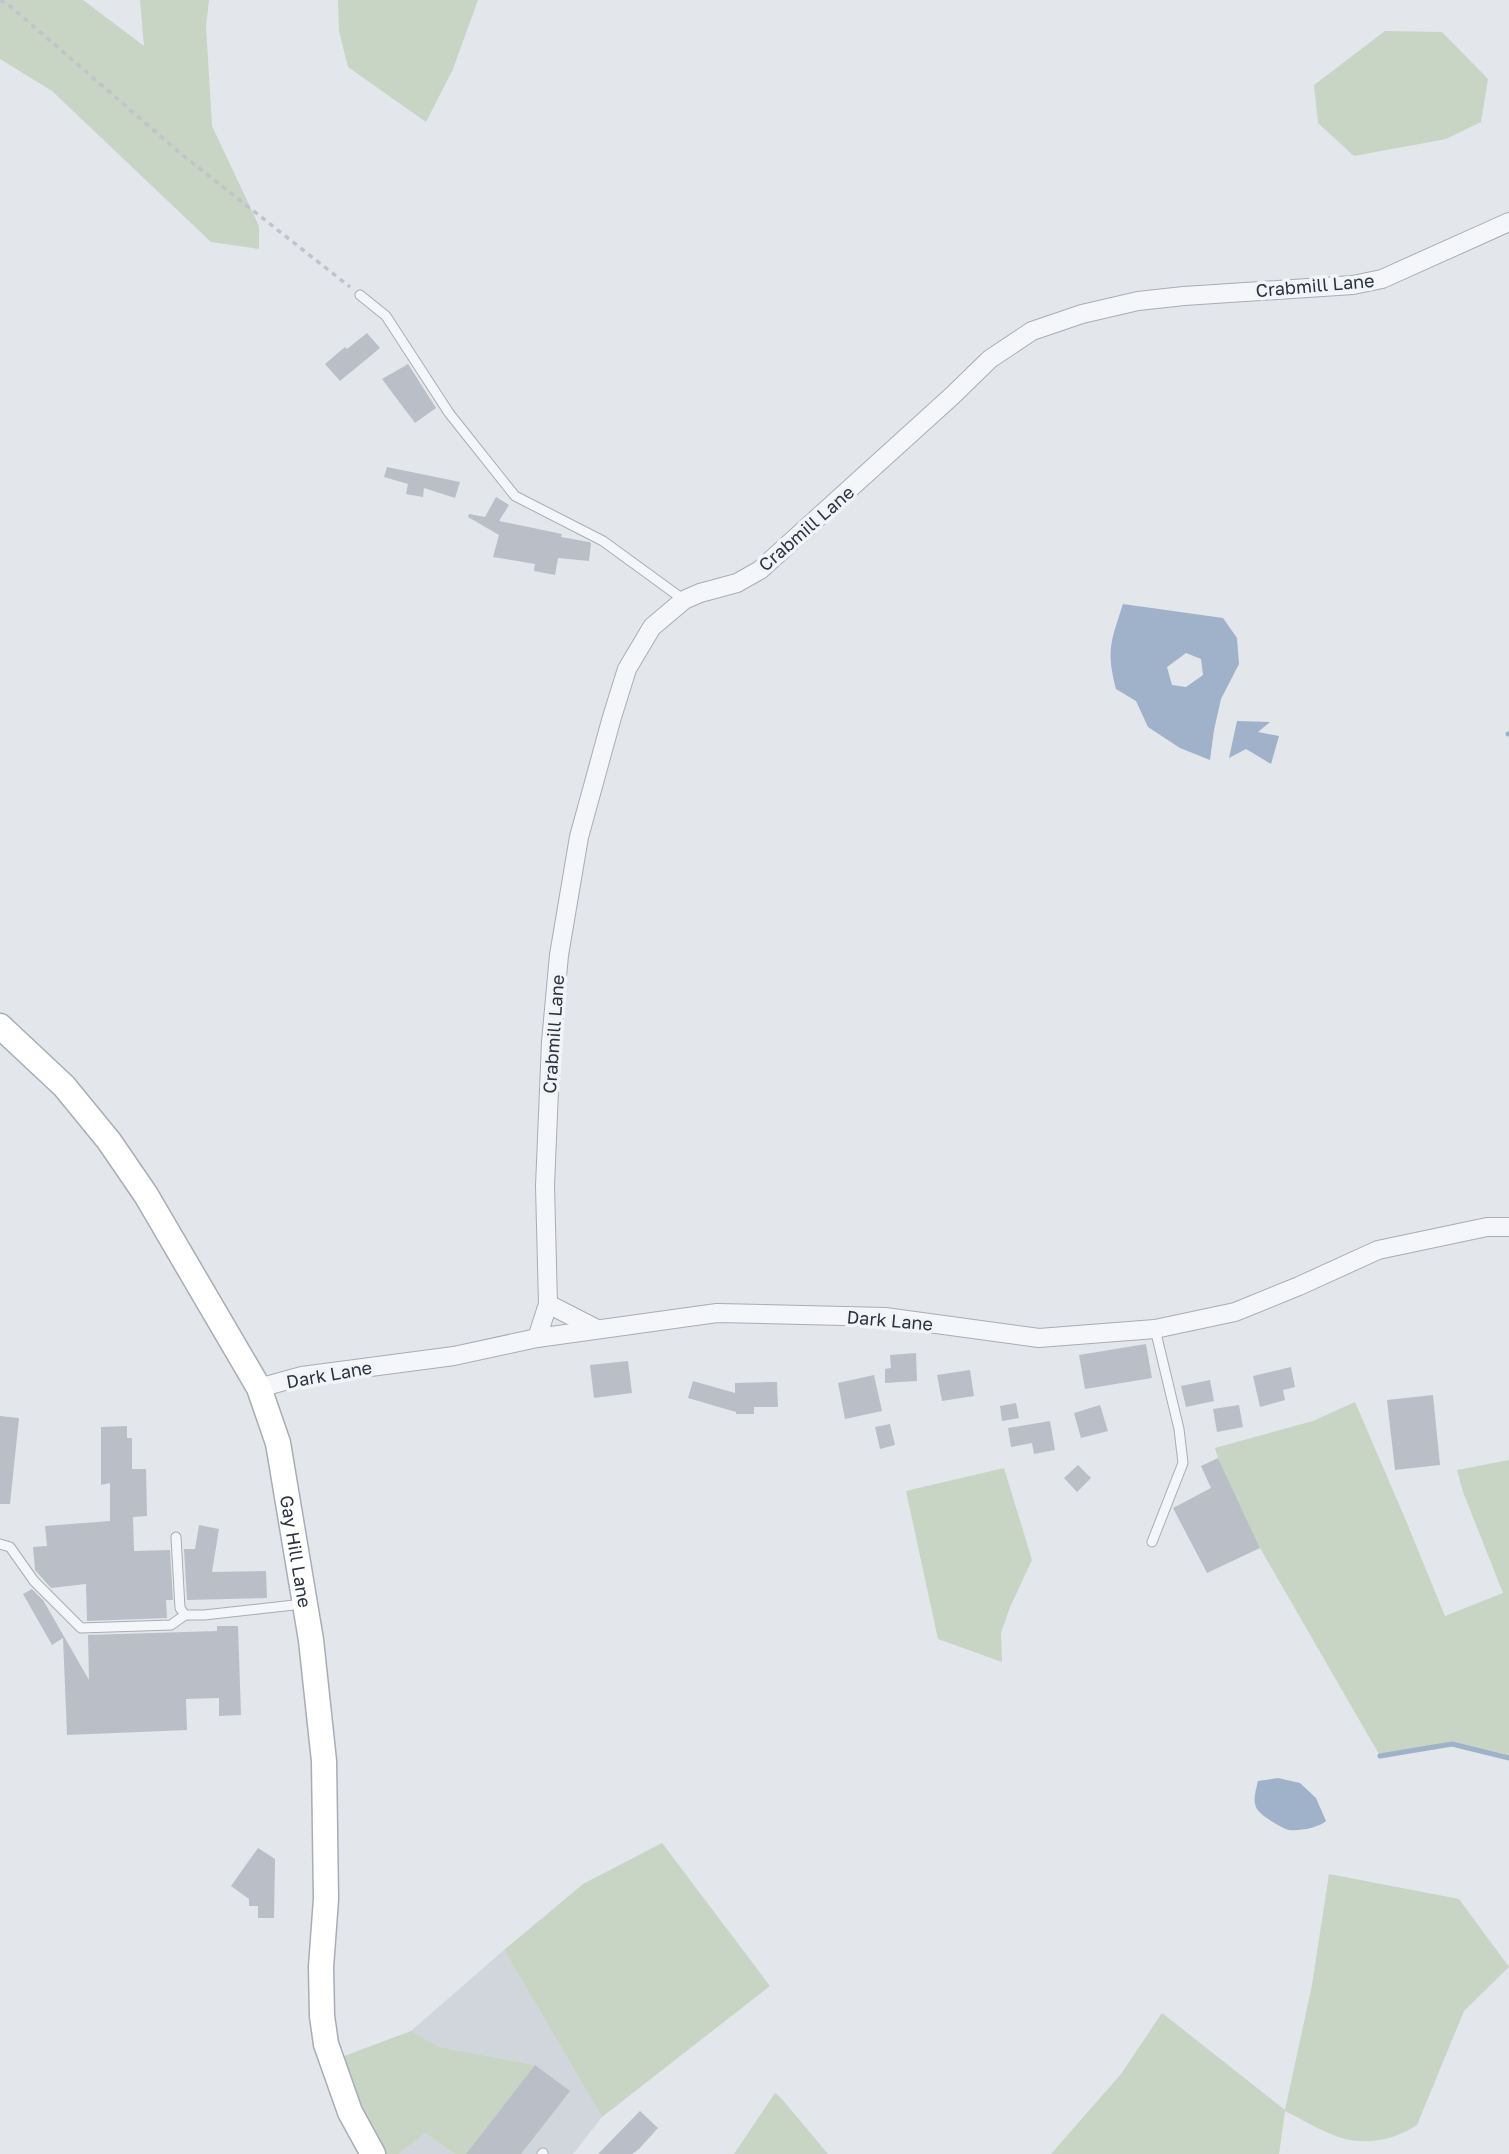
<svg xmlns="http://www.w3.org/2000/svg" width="1509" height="2154" viewBox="0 0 1509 2154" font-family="'Golos Text',sans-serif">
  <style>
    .built { fill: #d1d5dc }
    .green { fill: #c8d4c4 }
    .water { fill: #9fb2ca; fill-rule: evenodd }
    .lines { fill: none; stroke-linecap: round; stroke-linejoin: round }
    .stream { stroke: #9fb2ca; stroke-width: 5 }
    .building { fill: #babfc7 }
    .lane-casing { stroke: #a8adb5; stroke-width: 11 }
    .street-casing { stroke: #a8adb5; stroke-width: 20 }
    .secondary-casing { stroke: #a8adb5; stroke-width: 27 }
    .path { stroke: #c0c3c9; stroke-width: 3.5; stroke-dasharray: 5 5; stroke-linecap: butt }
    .lane { stroke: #f5f6f9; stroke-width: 9 }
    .street { stroke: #f5f6f9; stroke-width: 18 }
    .secondary { stroke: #fff; stroke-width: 24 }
    .labels { text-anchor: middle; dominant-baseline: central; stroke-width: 7; stroke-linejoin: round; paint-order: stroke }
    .street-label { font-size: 18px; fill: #2b3342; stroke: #f2f4f8 }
  </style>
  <rect width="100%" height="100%" fill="#e3e6eb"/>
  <g class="built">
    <polygon points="504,1950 602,2117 573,2154 466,2154 535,2065 440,2047 411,2031"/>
    <polygon points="425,2133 455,2154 399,2154"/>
  </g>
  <g class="green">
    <polygon points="0,0 83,0 144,46 140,0 209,0 206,26 212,126 259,226 259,249 211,242 52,91 0,59"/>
    <polygon points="338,0 478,0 453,69 426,122 348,67 339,31"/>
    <polygon points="1385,31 1442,32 1488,79 1481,122 1446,139 1354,156 1318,123 1314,85"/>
    <polygon points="1355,1402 1404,1516 1445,1616 1503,1593 1463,1492 1457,1470 1509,1460 1509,1758 1452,1744 1380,1756 1260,1548 1218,1458 1215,1448 1313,1421"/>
    <polygon points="1004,1468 1032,1560 1010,1607 1001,1633 1002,1662 938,1639 906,1491"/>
    <polygon points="662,1843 770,1986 602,2117 504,1950 583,1884"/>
    <path d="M1329,1874L1459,1899L1509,1967L1464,2011L1417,2125C1395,2140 1365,2146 1339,2137C1320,2131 1302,2119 1285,2111L1279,2154H1051L1121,2074L1162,2013L1285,2110L1312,1985Z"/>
    <polygon points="411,2031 440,2047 535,2065 466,2154 455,2154 425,2133 399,2154 385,2154 355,2103 339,2058"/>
    <polygon points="775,2093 781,2098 828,2154 734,2154"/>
  </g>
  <g class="water">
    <path d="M1123,604L1223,618L1237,638L1239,664L1221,699L1214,730L1210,760L1180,748L1148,727L1136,701L1116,689C1106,650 1111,641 1123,604ZM1186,653L1201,659L1203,675L1186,687L1172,685L1167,667Z"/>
    <polygon points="1237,721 1270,722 1258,732 1279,736 1271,764 1246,749 1229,758"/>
    <path d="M1278,1778L1300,1783L1316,1798L1326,1821C1318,1828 1300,1831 1289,1830C1283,1829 1260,1815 1257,1809C1252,1801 1256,1790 1258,1781Z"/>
  </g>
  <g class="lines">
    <g class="stream">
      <polyline points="1508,734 1509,734"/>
      <polyline points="1380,1756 1452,1744 1509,1758"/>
    </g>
  </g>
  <g class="building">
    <polygon points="367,333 380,348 340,381 325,364 345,347 347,349"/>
    <polygon points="408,364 436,408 415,423 382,379"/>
    <polygon points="387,467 460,482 455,498 424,488 423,497 406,494 408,484 384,477"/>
    <polygon points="496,497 509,505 499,521 562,534 561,537 589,542 591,543 589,561 558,558 555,575 534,571 535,564 493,557 499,535 468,517 469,514 485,517"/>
    <polygon points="1146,1344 1152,1378 1085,1389 1079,1355"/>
    <polygon points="916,1353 917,1381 885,1383 885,1369 891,1368 890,1355"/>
    <polygon points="628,1361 632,1393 594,1398 590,1365"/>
    <polygon points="1291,1367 1295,1387 1283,1390 1285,1400 1260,1407 1253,1376"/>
    <polygon points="970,1370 974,1396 942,1401 937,1375"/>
    <polygon points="874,1375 882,1411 845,1419 838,1383"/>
    <polygon points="1210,1380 1214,1401 1186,1407 1181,1386"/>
    <polygon points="693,1381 735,1393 735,1383 777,1382 778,1407 754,1407 754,1414 736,1414 736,1412 688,1398"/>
    <polygon points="1433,1395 1440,1465 1395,1470 1387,1400"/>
    <polygon points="1016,1403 1019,1418 1002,1421 1000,1406"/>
    <polygon points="1100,1405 1108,1431 1081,1438 1074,1413"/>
    <polygon points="1239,1405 1243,1427 1217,1432 1213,1409"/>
    <polygon points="0,1416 19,1418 10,1504 0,1504"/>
    <polygon points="1050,1421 1055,1450 1034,1454 1032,1443 1011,1447 1008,1428"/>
    <polygon points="890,1424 895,1445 880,1449 875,1427"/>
    <polygon points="127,1426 127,1438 132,1438 132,1469 146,1469 147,1516 133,1517 134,1551 170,1550 173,1600 166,1600 167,1618 87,1621 86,1584 51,1588 35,1570 33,1547 47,1546 45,1526 110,1521 110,1483 101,1485 101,1427"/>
    <polygon points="1218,1458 1260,1548 1207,1573 1173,1508 1211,1488 1201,1466"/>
    <polygon points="1078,1465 1091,1478 1077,1492 1064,1478"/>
    <polygon points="199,1525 219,1529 212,1572 266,1571 267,1598 187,1600 184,1549 195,1549"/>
    <polygon points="32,1589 43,1600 89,1680 88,1635 217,1631 217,1626 238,1626 241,1715 219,1716 219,1698 186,1699 187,1730 67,1735 63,1638 52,1645 23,1594"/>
    <polygon points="258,1848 275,1859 274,1918 258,1918 258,1906 249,1906 249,1899 231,1886"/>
    <polygon points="535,2065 570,2091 521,2154 466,2154"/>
    <polygon points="640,2111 658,2128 639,2149 632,2154 598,2154"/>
  </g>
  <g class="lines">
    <g class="lane-casing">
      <g id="lane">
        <polyline points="360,295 386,316 449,413 515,496 603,541 684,600"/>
        <polyline points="176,1537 180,1608 185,1615 204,1615 303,1604"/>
        <polyline points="1152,1542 1183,1463 1179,1429 1155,1329"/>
        <polyline points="0,1544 10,1547 34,1581 81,1628 171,1625 185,1615"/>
        <polyline points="542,2154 543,2153"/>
      </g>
    </g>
    <g class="street-casing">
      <g id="street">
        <polyline points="548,1304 597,1329"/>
        <polyline points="537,1338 548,1304 545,1186 551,1042 559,955 579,837 612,717 627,669 652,627 684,600 700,593 737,583 760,570 952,396 990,359 1032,331 1082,314 1138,301 1184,296 1353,285 1382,279 1509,222"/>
        <polyline points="259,1388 302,1376 454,1356 537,1338 717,1313 885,1317 1039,1338 1155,1329 1235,1312 1299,1286 1378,1250 1487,1227 1509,1227"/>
      </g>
    </g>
    <g class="secondary-casing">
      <g id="secondary">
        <path id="s1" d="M0,1026L64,1086L109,1141L146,1195L259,1388L278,1443L311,1640L324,1761L326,1899L321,1967L322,2016L326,2044L350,2112L373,2154"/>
      </g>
    </g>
    <polyline class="path" points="0,0 10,6 180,153 350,287"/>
    <use href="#lane" class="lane"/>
    <use href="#street" class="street"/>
    <use href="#secondary" class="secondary"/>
  </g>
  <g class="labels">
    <g class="street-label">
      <text transform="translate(1315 285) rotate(-5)">Crabmill Lane</text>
      <text transform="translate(806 528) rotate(-41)">Crabmill Lane</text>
      <text transform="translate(553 1034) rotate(-86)">Crabmill Lane</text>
      <text transform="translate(890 1320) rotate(5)">Dark Lane</text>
      <text transform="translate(329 1374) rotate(-10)">Dark Lane</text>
      <text stroke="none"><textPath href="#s1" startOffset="616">Gay Hill Lane</textPath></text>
    </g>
  </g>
</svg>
